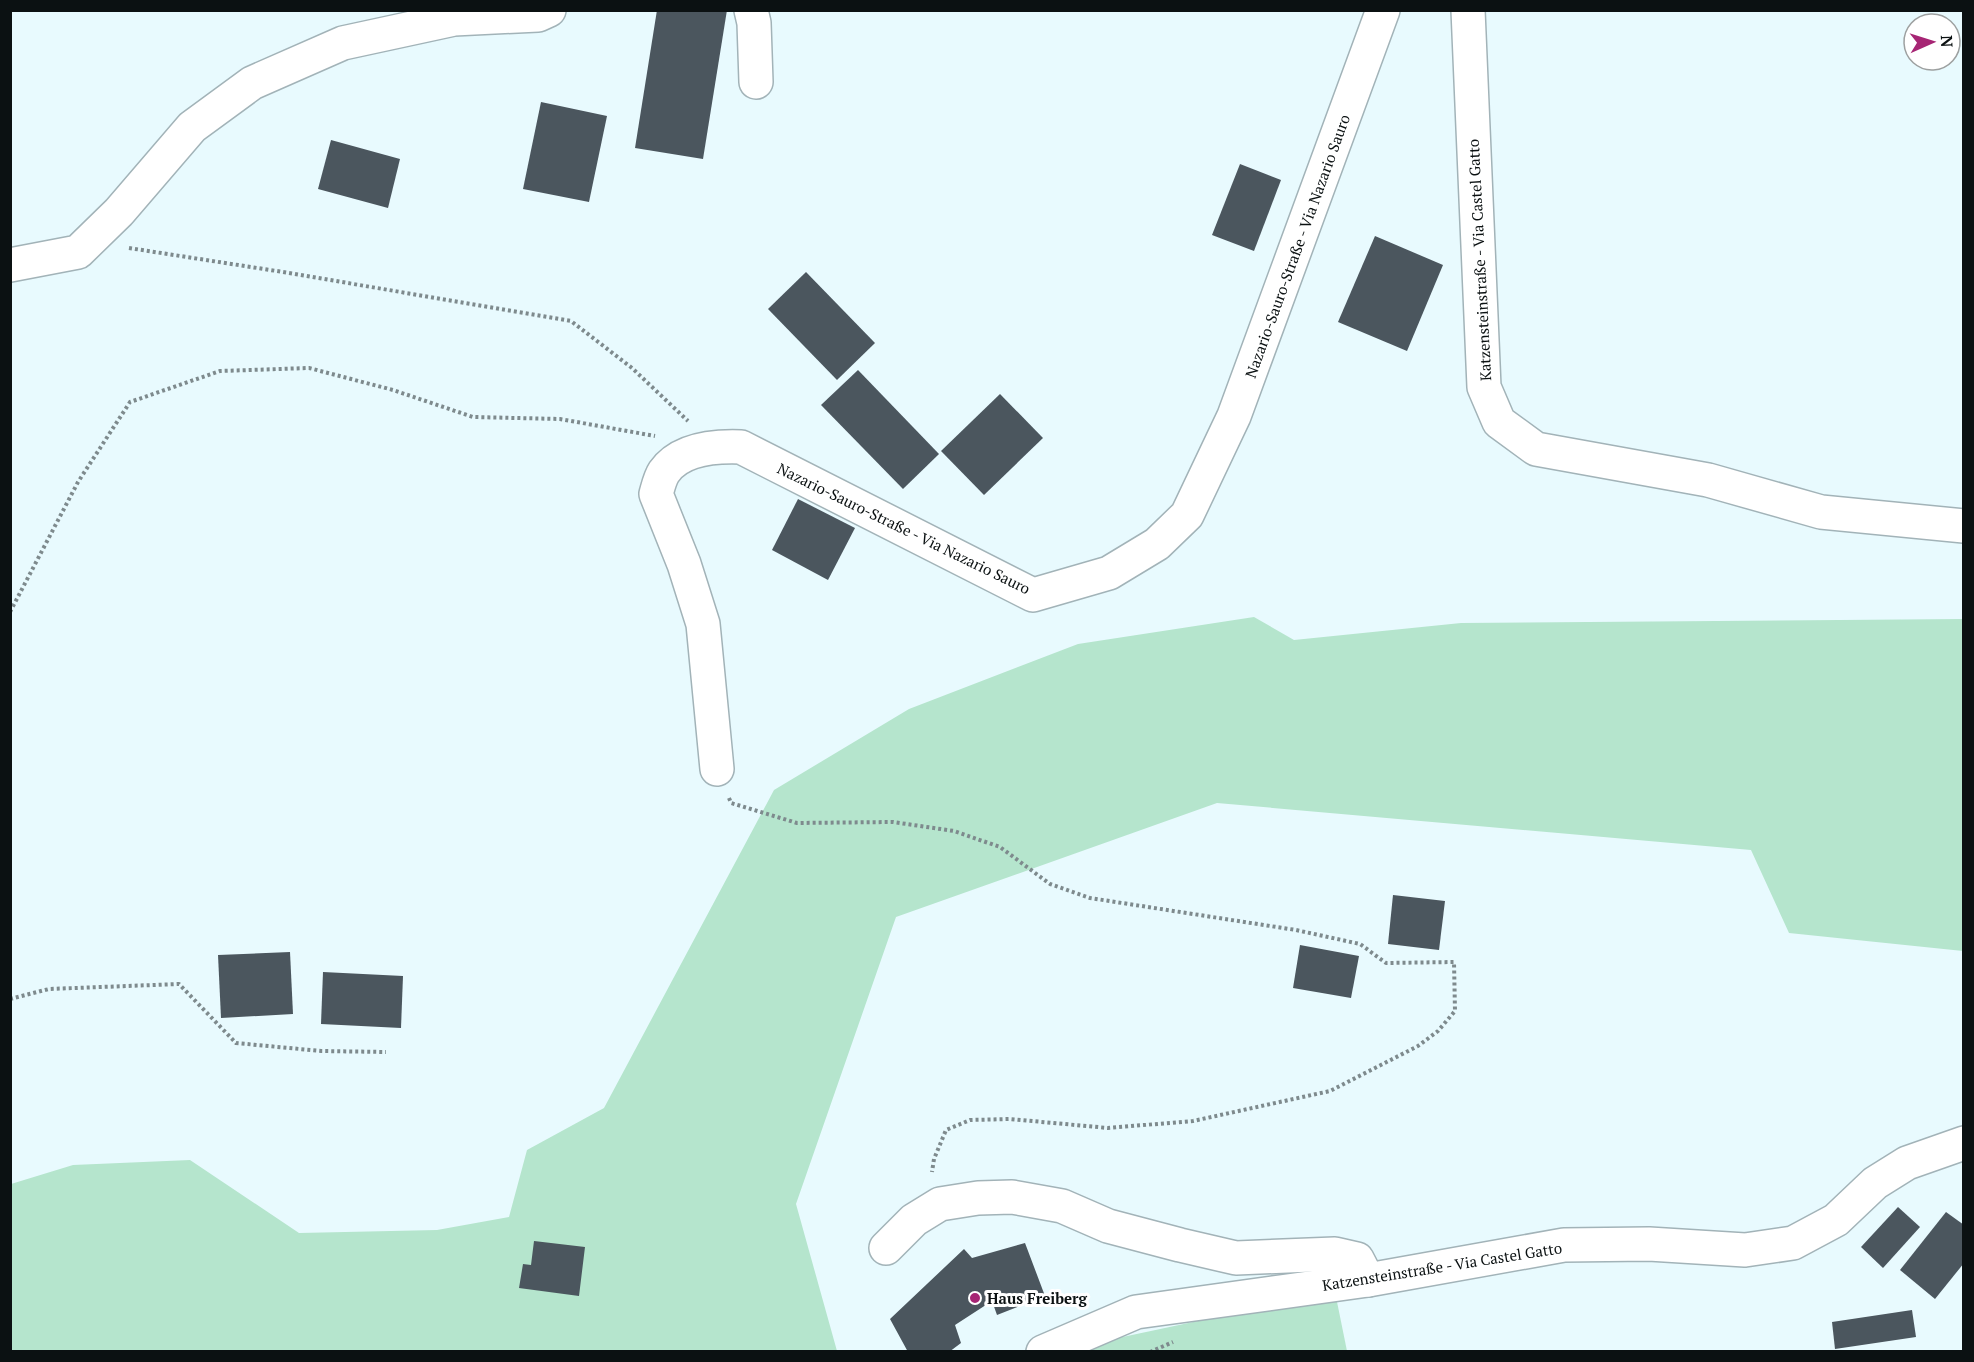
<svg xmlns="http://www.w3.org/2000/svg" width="1974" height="1362" viewBox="0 0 1974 1362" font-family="'PT Serif',serif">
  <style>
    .green { fill: #b5e5cd }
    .building { fill: #4b565e }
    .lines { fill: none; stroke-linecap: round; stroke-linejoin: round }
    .minor-casing { stroke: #a2b3b8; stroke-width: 36 }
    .path { stroke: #7e8a8d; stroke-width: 4; stroke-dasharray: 3 3; stroke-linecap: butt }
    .minor { stroke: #fff; stroke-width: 33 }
    .poi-dot { fill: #a62574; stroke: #fff; stroke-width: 2 }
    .labels { text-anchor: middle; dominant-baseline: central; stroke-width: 6; stroke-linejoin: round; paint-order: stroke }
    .street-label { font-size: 15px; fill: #0b1112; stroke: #fff }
    .poi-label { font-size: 15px; font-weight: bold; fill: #0b1112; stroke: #fff; text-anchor: start }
  </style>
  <rect width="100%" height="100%" fill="#e8fafe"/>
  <g class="green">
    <polygon points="1254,617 1294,640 1461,623 1963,619 1963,951 1789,933 1751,850 1217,803 896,917 796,1204 837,1351 11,1352 11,1184 73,1165 190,1160 299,1233 437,1230 509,1217 527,1150 604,1108 774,790 909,709 1078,644"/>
    <polygon points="1335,1292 1347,1351 1083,1352 1099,1342"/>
  </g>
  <g class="building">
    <polygon points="657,10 727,10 703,159 635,148"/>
    <polygon points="541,102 607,116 589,202 523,189"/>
    <polygon points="331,140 400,159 388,208 318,189"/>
    <polygon points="1240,164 1281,180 1254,251 1212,235"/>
    <polygon points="1375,236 1443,265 1407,351 1338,322"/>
    <polygon points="806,272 875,343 837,380 768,309"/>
    <polygon points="858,370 939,454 903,489 821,405"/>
    <polygon points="1000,394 1043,438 984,495 941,451"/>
    <polygon points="798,499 855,528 828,580 772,550"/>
    <polygon points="1393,895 1445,901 1439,950 1388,944"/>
    <polygon points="1300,945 1359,956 1351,998 1293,988"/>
    <polygon points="290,952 293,1014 221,1018 218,955"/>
    <polygon points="323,972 403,976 401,1028 321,1024"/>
    <polygon points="1898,1207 1920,1227 1883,1268 1861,1247"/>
    <polygon points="1946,1212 1964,1225 1964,1263 1935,1299 1900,1270"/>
    <polygon points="534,1241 585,1247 579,1296 519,1288 523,1264 531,1265"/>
    <polygon points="1025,1243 1045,1296 997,1315 992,1301 955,1325 961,1343 949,1352 908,1352 890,1319 964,1249 972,1258"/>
    <polygon points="1912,1310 1916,1337 1835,1349 1832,1322"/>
  </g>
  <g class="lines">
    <g class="minor-casing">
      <g id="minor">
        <polyline points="751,10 754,23 756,82"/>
        <polyline points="1468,10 1484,387 1499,422 1536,449 1708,480 1821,512 1964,526"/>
        <polyline points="10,265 78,252 119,212 192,127 252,83 343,43 454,19 538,15 549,10"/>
        <path d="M717,769L703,624L684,564L656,494C658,487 660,478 664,472C680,449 715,446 741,447L1033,595L1109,573L1157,544L1187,515L1234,416L1383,10"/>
        <polyline points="886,1248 914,1220 940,1204 978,1198 1012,1197 1062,1206 1108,1226 1180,1245 1236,1258 1335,1254 1357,1259 1368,1280"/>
        <polyline points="1043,1352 1136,1312 1368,1280 1564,1245 1649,1244 1745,1250 1793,1243 1836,1220 1875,1183 1907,1163 1964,1143"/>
      </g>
    </g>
    <g class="path">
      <polyline points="129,248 283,272 571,321 632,368 688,421"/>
      <polyline points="10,612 78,482 130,402 220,371 309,368 393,390 473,417 560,419 655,436"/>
      <polyline points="729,798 731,803 797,823 893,822 954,831 1000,847 1050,884 1090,898 1296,930 1360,944 1386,963 1454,962 1455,1011 1438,1031 1418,1046 1330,1091 1193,1121 1108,1128 1010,1119 970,1120 946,1130 934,1159 932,1172"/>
      <polyline points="10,999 49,989 179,984 236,1043 321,1051 386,1052"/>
      <polyline points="1150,1352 1173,1342"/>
    </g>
    <use href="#minor" class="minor"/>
  </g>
  <circle class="poi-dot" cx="975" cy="1298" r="6"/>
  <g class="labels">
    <g class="street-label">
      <text transform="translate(1297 246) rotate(-70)">Nazario-Sauro-Straße - Via Nazario Sauro</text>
      <text transform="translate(1479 260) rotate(-93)">Katzensteinstraße - Via Castel Gatto</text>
      <text transform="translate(904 528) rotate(26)">Nazario-Sauro-Straße - Via Nazario Sauro</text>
      <text transform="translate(1442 1266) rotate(-9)">Katzensteinstraße - Via Castel Gatto</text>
    </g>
    <g class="poi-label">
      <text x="987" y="1298">Haus Freiberg</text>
    </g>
  </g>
  <rect width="1974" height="1362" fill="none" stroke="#0b1112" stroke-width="24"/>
  <g transform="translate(1932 42) rotate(87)"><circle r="28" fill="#ffffff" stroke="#9da0a0" stroke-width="1.5"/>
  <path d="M0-4.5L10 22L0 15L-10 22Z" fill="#a62574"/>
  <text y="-9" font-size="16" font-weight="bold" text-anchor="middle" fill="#0b1112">N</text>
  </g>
</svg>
